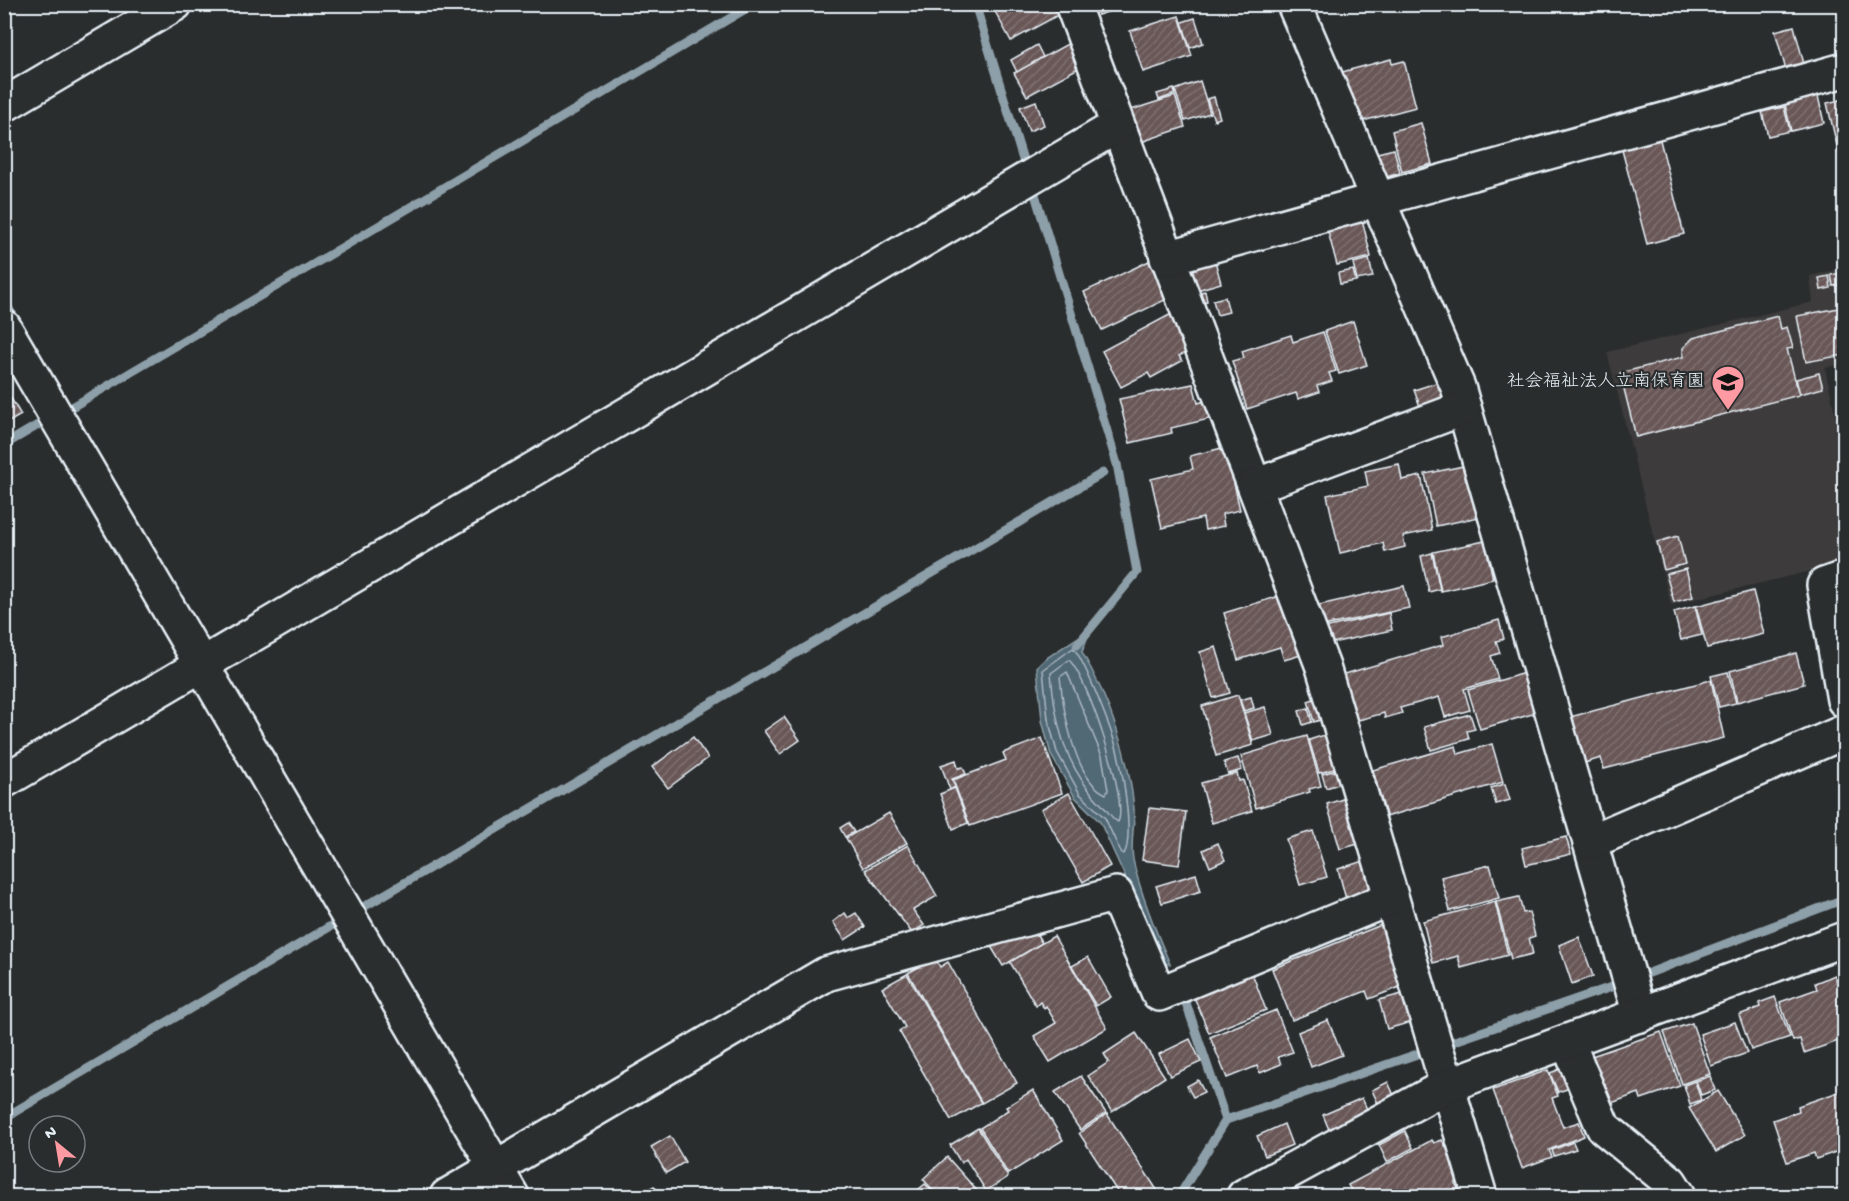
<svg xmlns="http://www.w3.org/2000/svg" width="1849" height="1201" viewBox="0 0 1849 1201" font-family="'Gochi Hand','Klee One',sans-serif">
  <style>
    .built { fill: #3d3a3a }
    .water { fill: #516875; stroke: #8d9fa9; stroke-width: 1.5 }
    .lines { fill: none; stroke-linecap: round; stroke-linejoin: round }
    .shore { stroke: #acbac4; stroke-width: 1.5 }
    .stream { stroke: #8d9fa9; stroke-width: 9 }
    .building { fill: url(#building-hatch); stroke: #e8f1f8; stroke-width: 1.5 }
    .minor-casing { stroke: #e8f1f8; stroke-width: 38 }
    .tertiary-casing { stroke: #e8f1f8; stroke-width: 38 }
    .minor { stroke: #2a2d2e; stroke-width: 33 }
    .tertiary { stroke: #2a2d2e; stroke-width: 33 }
    .labels { text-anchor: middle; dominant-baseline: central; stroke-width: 4.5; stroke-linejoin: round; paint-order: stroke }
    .poi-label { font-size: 18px; fill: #e8f1f8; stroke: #2a2d2e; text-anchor: end }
  </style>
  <defs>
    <pattern id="building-hatch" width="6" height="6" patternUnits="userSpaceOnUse" patternTransform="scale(1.5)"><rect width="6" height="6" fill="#695757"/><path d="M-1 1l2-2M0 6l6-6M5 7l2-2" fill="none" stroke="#7e7070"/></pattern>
  </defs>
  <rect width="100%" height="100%" fill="#2a2d2e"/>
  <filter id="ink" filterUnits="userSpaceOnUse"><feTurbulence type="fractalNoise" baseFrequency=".0167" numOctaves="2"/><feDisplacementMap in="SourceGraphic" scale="12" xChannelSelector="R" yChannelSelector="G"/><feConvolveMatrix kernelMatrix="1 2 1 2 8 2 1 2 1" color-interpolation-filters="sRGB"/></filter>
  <g filter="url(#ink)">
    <polygon class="built" points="1844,268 1844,363 1825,368 1844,454 1844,563 1671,605 1607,352 1813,302 1810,276"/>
    <path class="water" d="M1080,636H1088L1082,652C1109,699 1129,755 1134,809C1135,827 1129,846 1134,864C1142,898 1156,932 1170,964H1165L1100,822L1075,797L1051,755L1042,720L1037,667L1045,659Z"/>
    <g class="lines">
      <g class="shore">
        <path d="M1073,648C1084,658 1114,736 1118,754C1123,774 1134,838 1124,854L1121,853L1105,818L1080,794L1057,752L1048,719L1043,670Z"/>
        <path d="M1069,660C1087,676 1129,801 1118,822C1112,819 1107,810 1102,805C1065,768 1055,723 1051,673Z"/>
        <path d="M1067,672L1102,756L1108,790L1106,794C1074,780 1063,708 1060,677Z"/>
      </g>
      <g class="stream">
        <polyline points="975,4 1024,163"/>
        <polyline points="1034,191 1117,464 1137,572 1077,645"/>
        <polyline points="4,301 17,322"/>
        <polyline points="67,410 754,4"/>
        <polyline points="4,445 43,422"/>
        <polyline points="355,902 360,909 1103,473"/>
        <polyline points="1636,978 1844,899"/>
        <polyline points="1186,1003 1226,1120"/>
        <polyline points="4,1118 341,920"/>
        <polyline points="1179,1196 1226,1120 1623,983"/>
      </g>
    </g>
    <g class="building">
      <polygon points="994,4 1064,4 1067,10 1011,41 992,6"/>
      <polygon points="1095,4 1132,4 1098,15"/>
      <polygon points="1179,16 1192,56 1143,72 1130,31"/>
      <polygon points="1195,18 1203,43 1190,48 1182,22"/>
      <polygon points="1794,26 1804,64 1786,70 1775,31"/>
      <polygon points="1073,41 1086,64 1027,96 1014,73"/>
      <polygon points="1037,45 1043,57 1017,72 1011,60"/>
      <polygon points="1391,59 1392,64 1404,61 1416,107 1355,123 1342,72"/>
      <polygon points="1200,81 1210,113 1185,121 1175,90"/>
      <polygon points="1174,89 1175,94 1159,100 1157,94"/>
      <polygon points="1175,96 1185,127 1141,142 1131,110"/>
      <polygon points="1818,96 1824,123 1791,131 1785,104"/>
      <polygon points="1214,97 1220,118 1214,120 1207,99"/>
      <polygon points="1844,99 1844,153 1839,154 1827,103"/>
      <polygon points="1036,101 1044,125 1029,131 1020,107"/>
      <polygon points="1784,107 1790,131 1768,136 1762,112"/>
      <polygon points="1421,123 1432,164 1402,172 1392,131"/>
      <polygon points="1660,140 1684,234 1647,244 1622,150"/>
      <polygon points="1394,149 1400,173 1380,179 1373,154"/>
      <polygon points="1362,219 1371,257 1337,265 1327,228"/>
      <polygon points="1369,259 1373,277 1357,280 1353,263"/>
      <polygon points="1149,261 1167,299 1102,330 1084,292"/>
      <polygon points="1215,261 1221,283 1197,290 1192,267"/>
      <polygon points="1353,270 1356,281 1340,284 1338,273"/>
      <polygon points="1841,273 1843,284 1833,286 1831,275"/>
      <polygon points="1829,276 1831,288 1821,290 1819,278"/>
      <polygon points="1205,291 1207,301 1200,302 1197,293"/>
      <polygon points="1225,297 1229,312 1217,315 1213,300"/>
      <polygon points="1844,307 1844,355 1806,362 1797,316"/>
      <polygon points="1175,312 1194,348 1179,356 1182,361 1151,378 1148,373 1121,387 1102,351"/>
      <polygon points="1778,316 1781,329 1787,327 1793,348 1787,349 1799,395 1636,437 1620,373 1683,357 1683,348 1693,338"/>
      <polygon points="1353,321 1367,365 1339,374 1325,331"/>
      <polygon points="1323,332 1336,371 1329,373 1332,381 1317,386 1319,392 1298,399 1296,393 1247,409 1232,361 1244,358 1242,351 1291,335 1293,342"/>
      <polygon points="1819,373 1823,388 1800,394 1796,379"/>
      <polygon points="1439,382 1446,404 1422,412 1414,390"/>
      <polygon points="1193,384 1198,403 1205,401 1209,419 1171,428 1172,433 1130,443 1119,399"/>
      <polygon points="4,387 21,415 4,425"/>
      <polygon points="1226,447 1240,510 1222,514 1224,526 1205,530 1203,518 1162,528 1151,479 1193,469 1190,456"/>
      <polygon points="1399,464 1402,480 1421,476 1432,530 1403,536 1405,547 1385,552 1383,543 1340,553 1327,495 1368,486 1365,471"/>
      <polygon points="1468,465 1479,517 1436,526 1425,474"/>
      <polygon points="1678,536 1685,564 1664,570 1657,542"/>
      <polygon points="1485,541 1493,579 1441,591 1433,552"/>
      <polygon points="1432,553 1440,589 1429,592 1421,556"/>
      <polygon points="1686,569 1693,597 1674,602 1666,574"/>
      <polygon points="1404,586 1409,608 1323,626 1319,605"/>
      <polygon points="1753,591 1764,634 1707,648 1696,606"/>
      <polygon points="1283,595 1301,655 1284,660 1280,647 1238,660 1224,613"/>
      <polygon points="1695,606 1702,635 1681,640 1674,612"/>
      <polygon points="1389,613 1392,630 1327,644 1324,628"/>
      <polygon points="1499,620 1504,639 1496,641 1500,653 1491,656 1498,679 1464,689 1470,710 1445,717 1439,697 1400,708 1402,713 1385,718 1384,713 1351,722 1338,676 1443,645 1441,637"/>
      <polygon points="1216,647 1230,693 1213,698 1200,652"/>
      <polygon points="1796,653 1804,684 1737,702 1730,671"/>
      <polygon points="1531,671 1543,711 1480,729 1468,690"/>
      <polygon points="1728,672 1736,703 1719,707 1711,676"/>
      <polygon points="1711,680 1724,738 1604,769 1601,758 1578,765 1566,718"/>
      <polygon points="1238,695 1253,745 1216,756 1202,706"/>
      <polygon points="1251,697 1254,708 1244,711 1240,700"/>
      <polygon points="1320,697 1326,718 1314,722 1308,701"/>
      <polygon points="1265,707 1273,735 1253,741 1244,713"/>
      <polygon points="1308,708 1312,722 1303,725 1299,711"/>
      <polygon points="1470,714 1475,729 1467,731 1469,739 1431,750 1424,727"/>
      <polygon points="784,717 800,740 780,754 764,731"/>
      <polygon points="1331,733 1341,767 1319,773 1309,740"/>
      <polygon points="1307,736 1321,786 1309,789 1310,792 1256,808 1241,756"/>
      <polygon points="693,737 708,758 668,788 652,767"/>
      <polygon points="1042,738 1062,793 970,826 953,780 1006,760 1003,753"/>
      <polygon points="1492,744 1503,782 1386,817 1373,770 1456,746 1458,754"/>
      <polygon points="1238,758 1242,770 1228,774 1224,762"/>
      <polygon points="956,760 958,768 963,767 966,774 952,779 955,787 950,790 941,765"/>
      <polygon points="1341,769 1345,782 1326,788 1322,774"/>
      <polygon points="1237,773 1239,781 1243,780 1252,811 1212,823 1201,783"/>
      <polygon points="1505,784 1510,800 1496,804 1491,788"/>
      <polygon points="955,788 968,823 953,829 940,794"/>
      <polygon points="1069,793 1110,866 1083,882 1041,809"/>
      <polygon points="1349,797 1362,843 1340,849 1327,804"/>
      <polygon points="1149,808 1186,812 1179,865 1142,860"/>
      <polygon points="889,813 907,843 863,868 846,838"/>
      <polygon points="848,823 854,832 845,837 840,828"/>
      <polygon points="1313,831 1327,877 1300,885 1286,839"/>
      <polygon points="1566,837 1571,854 1526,865 1522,848"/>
      <polygon points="1218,843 1225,860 1210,867 1203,850"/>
      <polygon points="908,845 937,896 913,910 924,925 912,933 865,870"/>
      <polygon points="1370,859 1379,889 1346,899 1338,869"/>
      <polygon points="1490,865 1499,898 1450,911 1441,877"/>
      <polygon points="1196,874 1201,891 1162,903 1156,886"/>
      <polygon points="1519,897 1523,913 1529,912 1535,936 1529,938 1533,954 1511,959 1496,902"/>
      <polygon points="1495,902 1508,955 1461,968 1458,956 1433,963 1423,921"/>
      <polygon points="845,913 848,918 856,913 865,927 845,940 833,922"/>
      <polygon points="1381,925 1405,985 1369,999 1366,991 1292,1020 1272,969"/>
      <polygon points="1036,933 1042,943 1003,966 990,945"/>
      <polygon points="1054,936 1107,1028 1050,1062 1034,1036 1056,1023 1046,1006 1044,1008 1040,1002 1036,1006 1010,962"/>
      <polygon points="1579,937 1593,976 1572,984 1559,945"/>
      <polygon points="1088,957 1111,997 1096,1006 1072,966"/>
      <polygon points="935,958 940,967 948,962 1017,1083 982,1103 908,973"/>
      <polygon points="1252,973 1266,1010 1209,1033 1194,997"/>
      <polygon points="907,974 981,1103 951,1120 899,1031 905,1027 882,988"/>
      <polygon points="1835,975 1837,982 1844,980 1844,1039 1804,1053 1800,1039 1793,1041 1780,1002 1817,989 1815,983"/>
      <polygon points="1410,992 1418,1020 1387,1029 1379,1000"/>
      <polygon points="1775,997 1790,1037 1751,1050 1739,1015 1760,1007 1759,1003"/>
      <polygon points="1276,1010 1293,1052 1278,1057 1281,1064 1260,1073 1257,1066 1227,1078 1210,1037"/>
      <polygon points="1328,1020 1342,1055 1311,1067 1298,1032"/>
      <polygon points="1735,1022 1747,1053 1711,1066 1700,1034"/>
      <polygon points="1692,1023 1710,1074 1682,1084 1664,1032"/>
      <polygon points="1661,1032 1680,1086 1641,1099 1639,1093 1606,1105 1589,1057"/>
      <polygon points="1136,1033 1165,1077 1112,1112 1088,1076 1109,1062 1104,1054"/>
      <polygon points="1190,1039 1201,1062 1170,1076 1159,1054"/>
      <polygon points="1563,1068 1570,1088 1558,1092 1550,1073"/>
      <polygon points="1548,1070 1558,1096 1552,1098 1563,1127 1579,1122 1584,1136 1549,1150 1552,1157 1522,1168 1493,1090"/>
      <polygon points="1081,1076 1106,1113 1080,1130 1055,1092"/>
      <polygon points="1710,1076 1715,1090 1701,1095 1696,1081"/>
      <polygon points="1198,1080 1204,1092 1193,1097 1187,1086"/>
      <polygon points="1695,1081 1701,1100 1690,1104 1684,1085"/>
      <polygon points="1388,1082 1396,1100 1380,1108 1372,1090"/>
      <polygon points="1033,1090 1063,1140 1008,1174 980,1128 1008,1110 1006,1107"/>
      <polygon points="1844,1090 1844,1149 1816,1159 1814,1153 1787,1162 1773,1120 1799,1111 1798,1106"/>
      <polygon points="1718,1091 1745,1135 1716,1152 1689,1108"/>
      <polygon points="1362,1098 1369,1114 1330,1132 1323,1115"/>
      <polygon points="1107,1114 1161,1196 1120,1196 1079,1133"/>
      <polygon points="1284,1124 1292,1145 1265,1156 1257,1136"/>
      <polygon points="978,1128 1008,1177 986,1191 966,1159 961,1163 950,1145"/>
      <polygon points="1405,1131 1413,1148 1387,1162 1379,1145"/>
      <polygon points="670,1136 685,1162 666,1173 651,1147"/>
      <polygon points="1432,1140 1434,1143 1442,1140 1463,1179 1455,1183 1461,1194 1456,1196 1354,1196 1348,1185"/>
      <polygon points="1573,1142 1576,1149 1554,1156 1552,1150"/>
      <polygon points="947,1157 979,1193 975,1196 938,1196 923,1179"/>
      <polygon points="925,1184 937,1196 911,1196"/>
      <polygon points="654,1186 661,1196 641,1196 640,1194"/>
      <polygon points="722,1187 727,1196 692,1196 704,1190 707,1195"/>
    </g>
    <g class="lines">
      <g class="minor-casing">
        <g id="minor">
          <polyline points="1072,4 1323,667 1480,1196"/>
          <polyline points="1294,4 1458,387 1640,1015"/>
          <polyline points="4,105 175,4"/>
          <polyline points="1167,258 1844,70"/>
          <polyline points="4,327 512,1196"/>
          <polyline points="1255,486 1464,408"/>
          <polyline points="1844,578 1824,585 1844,700"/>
          <polyline points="4,781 1117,126"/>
          <polyline points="1590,842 1844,732"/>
          <polyline points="1568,1043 1603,1127 1670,1182 1679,1196"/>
          <polyline points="447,1196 826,974 1116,894 1159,994 1391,898"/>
        </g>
      </g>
      <g class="tertiary-casing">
        <polyline id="tertiary" points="1244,1196 1446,1086 1844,939"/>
      </g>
      <use href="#minor" class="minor"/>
      <use href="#tertiary" class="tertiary"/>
    </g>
  </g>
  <defs>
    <g id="school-pin" transform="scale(1.725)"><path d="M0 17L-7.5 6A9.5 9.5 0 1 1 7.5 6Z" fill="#ff9aa2" stroke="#2a2d2e"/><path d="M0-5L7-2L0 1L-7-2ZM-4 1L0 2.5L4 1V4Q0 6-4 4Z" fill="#111"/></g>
  </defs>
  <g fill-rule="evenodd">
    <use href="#school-pin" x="1728" y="382"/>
  </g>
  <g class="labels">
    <g class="poi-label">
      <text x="1705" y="382">社会福祉法人立南保育園</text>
    </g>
  </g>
  <rect width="1849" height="1201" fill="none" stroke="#2a2d2e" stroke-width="24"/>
  <rect x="12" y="12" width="1825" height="1177" fill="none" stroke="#e8f1f8" stroke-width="2" filter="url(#ink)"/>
  <g transform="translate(57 1144) rotate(330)"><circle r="28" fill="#2a2d2e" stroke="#767b7f" stroke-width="1.5"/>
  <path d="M0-4.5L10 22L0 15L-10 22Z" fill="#ff9aa2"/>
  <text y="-9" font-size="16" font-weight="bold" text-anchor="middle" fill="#e8f1f8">N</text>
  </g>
</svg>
